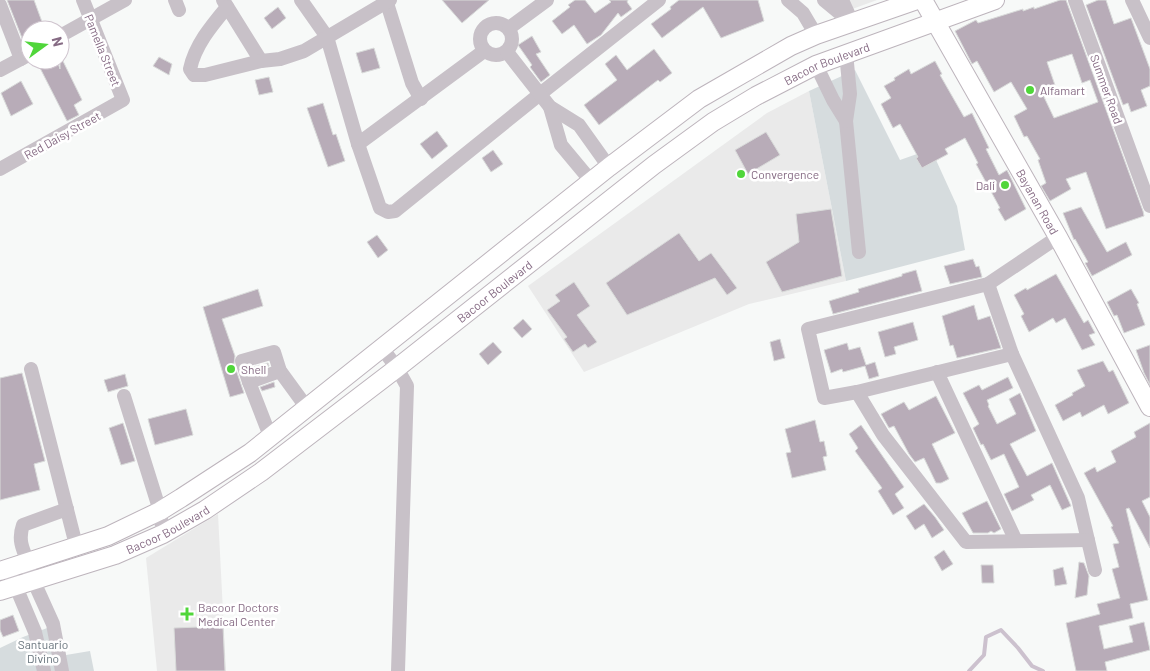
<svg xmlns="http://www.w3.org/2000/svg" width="1150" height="671" viewBox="0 0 1150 671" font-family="Barlow,sans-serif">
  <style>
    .built { fill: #eaeaea }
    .green { fill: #d6dcde }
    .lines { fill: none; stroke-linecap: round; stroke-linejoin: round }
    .stream { stroke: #ccc1ce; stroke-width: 4 }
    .building { fill: #b8acb8; stroke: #d9dbda; fill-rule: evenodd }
    .major-casing { stroke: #bdb4bc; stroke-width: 20 }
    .minor { stroke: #c8c1c8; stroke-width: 14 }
    .major { stroke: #fff; stroke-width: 18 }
    .poi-dot { fill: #50d63a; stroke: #fff; stroke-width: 2 }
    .labels { text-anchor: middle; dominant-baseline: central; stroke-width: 5; stroke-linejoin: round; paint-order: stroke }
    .street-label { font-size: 12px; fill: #866b84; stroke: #fff }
    .poi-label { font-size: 12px; fill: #866b84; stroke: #fff; text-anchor: start }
    .park-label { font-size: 12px; fill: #69757d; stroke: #fff }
  </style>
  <rect width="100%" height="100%" fill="#f7f9f8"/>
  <g class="built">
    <polygon points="832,0 877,0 844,12"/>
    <polygon points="809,91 846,281 749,304 584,372 528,286 767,113"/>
    <polygon points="218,514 226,671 157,671 146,558"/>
  </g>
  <g class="green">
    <polygon points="855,70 900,160 931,149 957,206 965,250 846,281 809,91"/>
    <polygon points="58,624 66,655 90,651 94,671 0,671 0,648 23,637"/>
  </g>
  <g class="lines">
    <polyline class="stream" points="969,671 984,655 986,637 1001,630 1018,648 1032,666 1043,671"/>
  </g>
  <g class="building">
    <polygon points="7,0 34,0 45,30 30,30 30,34 22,38"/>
    <polygon points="442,0 489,0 462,23"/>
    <polygon points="575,0 585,0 595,13 611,2 609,0 628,0 627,2 632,9 621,17 618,13 601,35 587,44 574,25 562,34 552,21 570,7 568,5"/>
    <polygon points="679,0 758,0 764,21 721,38 703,7 662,38 651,24 671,9 670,7"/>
    <path d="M1060,0H1066L1143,211L1144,216L1106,229L1086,172L1066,179L1071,189L1050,201L1041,186L1046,183L1038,160L1040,159L1027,136L1024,137L1014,116L1027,109L1011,82L994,92L977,61L972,64L955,31L976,20L978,23L1023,9V11L1034,7V9ZM1072,54L1082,83L1090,80L1098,102L1054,118L1044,97L1046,96V94L1057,91L1047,62Z"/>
    <polygon points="1098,0 1106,0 1114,24 1131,18 1150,69 1150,86 1141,90 1147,106 1131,112 1128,103 1123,105 1086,5"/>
    <polygon points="278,7 286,18 272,29 264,18"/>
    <polygon points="532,36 541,52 536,54 550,75 541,82 530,67 532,65 518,45"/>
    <polygon points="374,48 380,68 362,73 356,53"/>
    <polygon points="654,49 672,73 660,82 658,80 599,125 584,105 617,80 605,64 616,55 627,70"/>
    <polygon points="60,55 82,100 74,105 79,115 67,121 39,66 48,60 57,60 60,69"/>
    <polygon points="159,57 172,64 169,75 153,66"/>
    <polygon points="935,61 942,74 940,75 964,117 972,113 989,148 986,149 999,175 1007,170 1026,209 1005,221 998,209 1000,208 976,164 978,163 965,138 945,149 948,154 922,168 916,158 918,157 900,124 893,128 881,104 891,98 884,86 895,80 894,78 909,69 911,74"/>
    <polygon points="269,77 273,92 259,95 255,80"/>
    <polygon points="21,81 33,104 11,116 1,93"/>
    <polygon points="323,103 333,135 336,134 345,161 328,167 307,108"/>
    <polygon points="437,131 448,146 432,159 420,144"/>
    <polygon points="766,132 780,155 748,174 735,150"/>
    <polygon points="493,150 503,164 491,172 482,158"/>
    <polygon points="1081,207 1107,252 1126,242 1132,255 1092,276 1085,263 1088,262 1075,239 1074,240 1063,213"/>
    <polygon points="831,209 842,276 782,292 766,262 799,242 796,214"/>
    <polygon points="679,233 699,261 711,253 737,288 727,295 715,278 627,315 606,283"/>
    <polygon points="377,235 388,250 378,258 367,242"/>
    <polygon points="973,259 976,267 979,266 982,277 950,284 944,266"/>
    <polygon points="916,270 922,291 833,314 829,301 859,292 858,289 902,276 902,274"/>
    <polygon points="1056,274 1084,323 1088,320 1095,333 1089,335 1095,345 1082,350 1065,318 1056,323 1053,318 1029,332 1021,316 1024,314 1014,295 1026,288 1027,290"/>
    <polygon points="574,282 590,306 577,315 597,342 588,348 585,344 573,352 564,339 567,337 547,310 560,301 555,295"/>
    <polygon points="258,289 263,306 222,319 235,356 234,364 244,393 230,397 203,307"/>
    <polygon points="1131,289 1139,303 1137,304 1145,325 1124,333 1117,315 1114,316 1107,302"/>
    <polygon points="974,305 978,320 990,316 1001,348 957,358 953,345 950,346 942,316"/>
    <polygon points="523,319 532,329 522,338 513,328"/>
    <polygon points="913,322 918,340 894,347 896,354 885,357 878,332"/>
    <polygon points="780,339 785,358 774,361 770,342"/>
    <polygon points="493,342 502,352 488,365 479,354"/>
    <polygon points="847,343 849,350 860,347 866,365 875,362 879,376 869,379 865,366 843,372 842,369 831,373 824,350"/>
    <polygon points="1150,345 1150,385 1144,373 1136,350"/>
    <polygon points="1103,361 1109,372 1113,370 1129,403 1108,414 1104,405 1082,417 1080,412 1063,421 1055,405 1073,395 1072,393 1085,386 1077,370"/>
    <polygon points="268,363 269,366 254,371 253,367"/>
    <polygon points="22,373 45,461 34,464 40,490 0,500 0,378"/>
    <polygon points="125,374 128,386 108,392 104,380"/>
    <polygon points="1008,377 1013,388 987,400 989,405 988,406 997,424 1016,414 1009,399 1020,393 1036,431 1010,444 1027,476 1052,463 1071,506 1062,510 1050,485 1031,495 1034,500 1012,511 1004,494 1019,487 1004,454 991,460 983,444 981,445 973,428 979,424 963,393 979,385 982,390"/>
    <polygon points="274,382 275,387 262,391 260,387"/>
    <polygon points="936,396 955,433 932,444 949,479 941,483 936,483 924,458 915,462 909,454 894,426 889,428 881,414 904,402 909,410"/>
    <polygon points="186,409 193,435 155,445 148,419"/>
    <polygon points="815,420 820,442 824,441 827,456 823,457 826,470 792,478 786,453 791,452 785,429"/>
    <polygon points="123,423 135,461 121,465 109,428"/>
    <polygon points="1150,423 1150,497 1142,501 1150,517 1150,548 1129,508 1126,509 1148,600 1130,604 1133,618 1099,626 1104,649 1133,642 1129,626 1144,622 1150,650 1105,662 1107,671 1076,671 1066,623 1100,614 1097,604 1120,598 1112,569 1119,567 1113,544 1119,543 1111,527 1113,526 1084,473 1095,467 1097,472 1116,462 1111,451 1136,437 1134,432"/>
    <polygon points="861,425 904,487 895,494 904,508 893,515 878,491 882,488 855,451 858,448 849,434"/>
    <polygon points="987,501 1001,529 994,533 991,531 988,533 973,533 962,513"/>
    <polygon points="924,504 935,517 944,530 932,538 924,524 915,530 906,516"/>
    <polygon points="944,550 953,564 942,571 934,557"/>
    <polygon points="1079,562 1084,563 1089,576 1087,595 1075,598"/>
    <polygon points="981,565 993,565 994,583 982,583"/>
    <polygon points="1063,567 1067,584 1055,586 1053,570"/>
    <polygon points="13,615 19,631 3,637 0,630 0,620"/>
    <polygon points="223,626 225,671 176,671 174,628"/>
  </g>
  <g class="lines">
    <g class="major-casing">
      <g id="major">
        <path id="s1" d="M923,0L1058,237L1150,407"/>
        <polyline points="0,571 108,536 160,511 181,498 250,453 609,167 699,99 791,46 816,35 917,0"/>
        <path id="s2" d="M0,591L115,555L163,534L205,510L261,472L397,368L654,165L713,122L756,96L816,65L995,0"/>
      </g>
    </g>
    <g class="minor">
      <polyline points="175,0 179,10"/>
      <polyline points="223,0 261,61"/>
      <polyline points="301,0 327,37 358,144 380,208 388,212 395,211 540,94 659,0"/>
      <polyline points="386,0 412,83 421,99"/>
      <polyline points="788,0 803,13 816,35"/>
      <polyline points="824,0 852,23"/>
      <polyline points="842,0 852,22"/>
      <polyline points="1075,0 1150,206"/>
      <polyline points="1132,0 1150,38"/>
      <polyline points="0,5 21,59"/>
      <path d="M227,7C212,25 195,45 190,69L194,75H205L261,61L280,59L304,51L390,0"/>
      <circle cx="496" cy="39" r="16"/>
      <polyline points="509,28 547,0"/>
      <polyline points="60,36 125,0"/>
      <polyline points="507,52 550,107 579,125 609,167"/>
      <polyline points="846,53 850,94 846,121 859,252"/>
      <polyline points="816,65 833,100 846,121"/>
      <polyline points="0,70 30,54"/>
      <polyline points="550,107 561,145 591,181"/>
      <polyline points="358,144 484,51"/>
      <polyline points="0,169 123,100 83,0"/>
      <polyline points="988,284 1012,354 1078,498 1095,570"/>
      <polyline points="382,348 397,368 407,386 398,671"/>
      <polyline points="1012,354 857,392 824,398 808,329 988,284 1058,237"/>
      <polyline points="31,369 76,545"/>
      <polyline points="937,372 1016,541"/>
      <polyline points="249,382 242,361 274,352 280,371 307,408"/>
      <polyline points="857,392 883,435 966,542 1088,540"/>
      <polyline points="124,396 160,511 163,534"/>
      <polyline points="270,436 249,382 280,371"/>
      <polyline points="25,562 53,624 62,671"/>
      <path d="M28,562C22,548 18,539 23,525L67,509"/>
      <polyline points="8,568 35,632 44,671"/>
    </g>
    <use href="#major" class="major"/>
  </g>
  <g class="poi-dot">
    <circle cx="1030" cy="90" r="5"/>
    <circle cx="741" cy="174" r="5"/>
    <circle cx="1005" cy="185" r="5"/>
    <circle cx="231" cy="369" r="5"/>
    <path d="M184.5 606.5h5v5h5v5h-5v5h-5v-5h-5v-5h5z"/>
  </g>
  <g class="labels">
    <g class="street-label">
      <text transform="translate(103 50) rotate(68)">Pamella Street</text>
      <text stroke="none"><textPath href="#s2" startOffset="989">Bacoor Boulevard</textPath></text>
      <text transform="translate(1107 89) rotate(70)">Summer Road</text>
      <text transform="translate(62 135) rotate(-29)">Red Daisy Street</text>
      <text stroke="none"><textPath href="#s1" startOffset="232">Bayanan Road</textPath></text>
      <text stroke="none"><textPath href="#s2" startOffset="584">Bacoor Boulevard</textPath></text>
      <text stroke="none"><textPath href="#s2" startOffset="179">Bacoor Boulevard</textPath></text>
    </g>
    <g class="poi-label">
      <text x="1040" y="90">Alfamart</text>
      <text x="751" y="174">Convergence</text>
      <text x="995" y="185" text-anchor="end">Dali</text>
      <text x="241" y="369">Shell</text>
      <text x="198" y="607">Bacoor Doctors<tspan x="198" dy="14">Medical Center</tspan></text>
    </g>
    <g class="park-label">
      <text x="43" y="644">Santuario<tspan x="43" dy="14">Divino</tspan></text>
    </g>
  </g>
  <g transform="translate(45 45) rotate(75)"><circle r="24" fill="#ffffff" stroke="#cfc4ce"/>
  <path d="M0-4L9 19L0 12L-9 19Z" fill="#50d63a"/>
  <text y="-8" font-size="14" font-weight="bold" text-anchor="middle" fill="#866b84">N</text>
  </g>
</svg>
